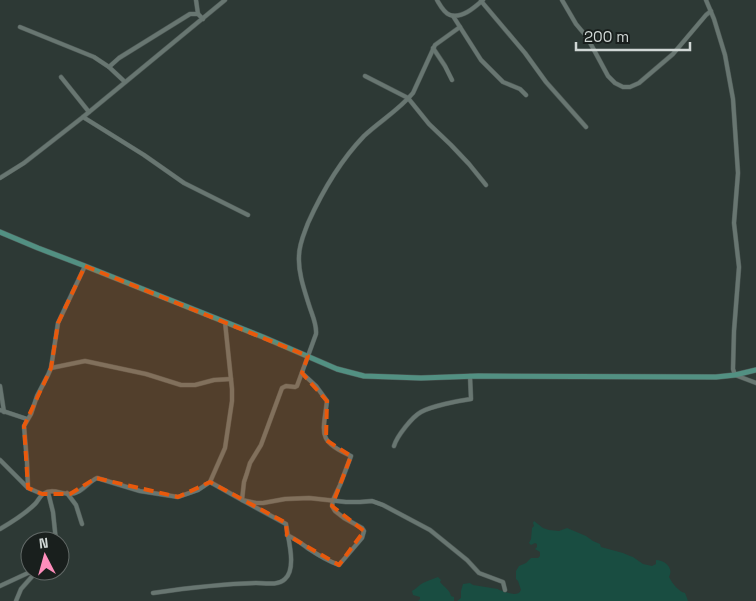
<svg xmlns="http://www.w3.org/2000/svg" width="756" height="601" viewBox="0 0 756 601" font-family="'Space Grotesk',sans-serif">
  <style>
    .green { fill: #194d41 }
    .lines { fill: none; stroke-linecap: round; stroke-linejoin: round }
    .minor-casing { stroke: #4c5754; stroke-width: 5 }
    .secondary-casing { stroke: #4c5754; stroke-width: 6 }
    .minor { stroke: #687671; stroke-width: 4 }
    .secondary { stroke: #529082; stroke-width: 5 }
    .marked { fill: #e8590c; fill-opacity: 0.2; stroke: #e8590c; stroke-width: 4; stroke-dasharray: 10 6; stroke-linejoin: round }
  </style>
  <rect width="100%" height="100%" fill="#2d3935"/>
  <g class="green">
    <path d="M534,521L543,528L549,530L559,531L567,528L586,536L593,541L600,544L601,547L623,553L630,556L633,557L643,564L652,566L656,564V560C665,560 674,568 669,577C672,583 679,592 685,593L687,598L688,601H457L461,598V591L463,584L470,583L473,585L498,589L499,590C506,591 511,596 519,593L521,590L518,581L516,579V571L519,566L526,563L531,558H538L540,556V552L535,549L537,547V544L535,543L531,545L529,543L531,539L532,528L534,526L533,523Z"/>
    <path d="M438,577L441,580L440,582C444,587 450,590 451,596L454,597V601H418L420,599V597L413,595L412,591C416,589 419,585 423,583C427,581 433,579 438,577Z"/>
  </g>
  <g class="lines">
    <g class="minor-casing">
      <g id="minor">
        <polyline points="196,0 198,14"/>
        <path d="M437,0C440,5 444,13 450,15C462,19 475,7 483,0"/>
        <polyline points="562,0 576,24 587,37 608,76 615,83 623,87 630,87 639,83 673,54 706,15 711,11"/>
        <polyline points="706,0 714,19 725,55 733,99 738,173 734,223 739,267 734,331 733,369 735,375 756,383"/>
        <polyline points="481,1 525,53 546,82 586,127"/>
        <polyline points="453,16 481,60 503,82 520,89 526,95"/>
        <polyline points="20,27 94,57 109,67 119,58 190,14 198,14 203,19"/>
        <polyline points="433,48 445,66 452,80"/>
        <polyline points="109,67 125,82"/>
        <polyline points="365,76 408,98 429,124 451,145 469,164 486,185"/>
        <polyline points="61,77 89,112"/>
        <polyline points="83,117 144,155 184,183 248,215"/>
        <polyline points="0,178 24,163 83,117 225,0"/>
        <polyline points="51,368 85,361 146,374 181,385 195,385 214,380 231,379"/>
        <polyline points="0,386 4,412"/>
        <polyline points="0,410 27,419"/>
        <path d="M394,446C397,436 412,417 421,412C432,406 457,401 471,399L470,376"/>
        <polyline points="0,460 28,488 42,494"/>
        <polyline points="210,482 242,500 256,503 263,503 285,499 309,498 346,502 360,502 372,501 383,505 430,530 467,560 479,573 503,582 505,590"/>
        <polyline points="28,488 27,462 24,426 31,414 37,396 48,375 51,368 58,323 85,266"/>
        <polyline points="48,492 53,512 56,541"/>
        <polyline points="67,493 76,505 82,524"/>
        <path d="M0,529C12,522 25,514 35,504C38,501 40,496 43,494C52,488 61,494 70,494C81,494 88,482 97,478L140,491L178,497L198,490L210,482L225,448L232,401V389L225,322"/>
        <path d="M287,535C296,539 302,544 309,549C318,555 328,561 339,565L362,538L364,531L362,528L344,518L335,511L332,506L333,500L340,485L351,456C317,441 323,434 327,401L316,386L302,373"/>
        <polyline points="0,586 28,573 36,572"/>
        <path d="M153,593C187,588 221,584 256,583C264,583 278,586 285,579C297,568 288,539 286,524L242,500L244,482L247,473L250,463L261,445L282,388L286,386L295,387L297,386L316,334C317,324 312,315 309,305C304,289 298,272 299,256C299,244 304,234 308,223C322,192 340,161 364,136C380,121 399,110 413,93L435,45L460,27"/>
        <polyline points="16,601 21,589 36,572"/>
      </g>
    </g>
    <g class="secondary-casing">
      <polyline id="secondary" points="0,232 38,248 85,266 263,337 337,369 364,376 421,378 478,376 716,377 735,375 756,370"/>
    </g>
    <use href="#minor" class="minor"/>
    <use href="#secondary" class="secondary"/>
  </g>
  <path class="marked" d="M85,266L308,356L302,373L327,401L326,440L351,456L332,506L364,531L339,565L287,535L286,523L210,482L178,497L96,478L70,494H42L28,488L24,426L51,368L58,323Z"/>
  <g transform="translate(45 556) rotate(354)"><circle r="24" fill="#191f1d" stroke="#626967"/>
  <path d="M0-4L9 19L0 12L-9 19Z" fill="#fe8ebc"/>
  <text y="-8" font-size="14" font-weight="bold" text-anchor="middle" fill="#d0d7d5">N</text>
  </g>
  <path d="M576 42v8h114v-8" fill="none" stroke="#d0d7d5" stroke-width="2.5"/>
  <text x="584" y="42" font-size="15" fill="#d0d7d5" stroke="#191f1d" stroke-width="4" paint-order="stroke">200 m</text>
</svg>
